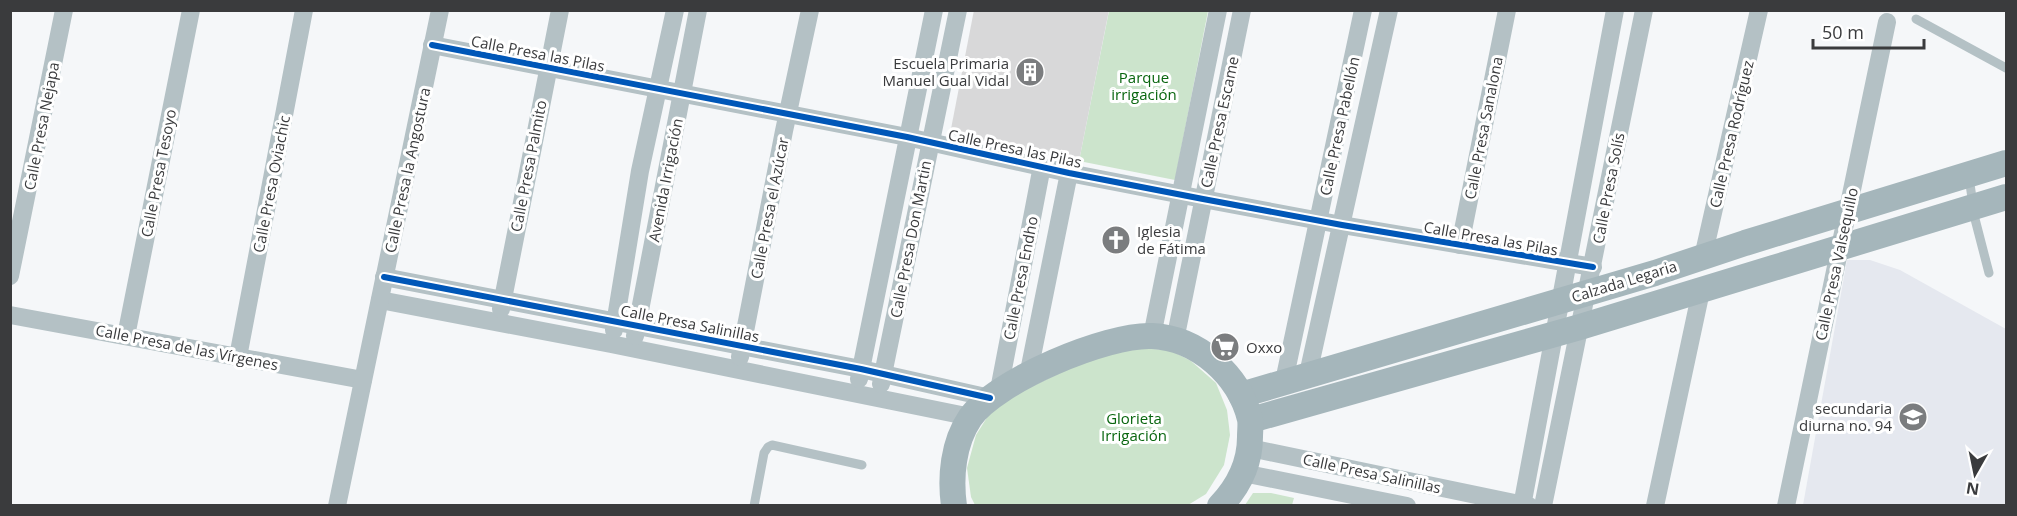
<svg xmlns="http://www.w3.org/2000/svg" width="2017" height="516" viewBox="0 0 2017 516" font-family="'Open Sans',sans-serif">
  <style>
    .built { fill: #e5e8ef }
    .green { fill: #cce4cc }
    .building { fill: #d8d8d9 }
    .lines { fill: none; stroke-linecap: round; stroke-linejoin: round }
    .service { stroke: #b4c1c5; stroke-width: 9 }
    .minor { stroke: #b4c1c5; stroke-width: 18 }
    .secondary { stroke: #a5b6bb; stroke-width: 26 }
    .cycleway-casing { stroke: #fff; stroke-width: 10 }
    .cycleway { stroke: #0057b8; stroke-width: 6 }
    .labels { text-anchor: middle; dominant-baseline: central; stroke-width: 6; stroke-linejoin: round; paint-order: stroke }
    .street-label { font-size: 15px; fill: #3a3b3d; stroke: #fff }
    .poi-label { font-size: 15px; fill: #3a3b3d; stroke: #fff; text-anchor: end }
    .park-label { font-size: 15px; fill: #09660f; stroke: #fff }
  </style>
  <rect width="100%" height="100%" fill="#f5f7f9"/>
  <polygon class="built" points="1847,260 1870,260 1900,270 2006,329 2006,505 1803,505"/>
  <g class="green">
    <polygon points="1109,11 1208,11 1175,180 1079,161"/>
    <polygon points="1115,347 1170,350 1191,361 1216,383 1227,410 1230,435 1224,465 1206,494 1188,505 975,505 971,497 967,468 976,435 993,408 1011,396"/>
    <polygon points="1253,493 1271,493 1294,498 1292,505 1245,505"/>
  </g>
  <polygon class="building" points="974,10 1109,10 1079,161 950,134"/>
  <g class="lines">
    <g class="service">
      <polyline points="1916,19 2006,68"/>
      <polyline points="1969,177 1975,219 1989,273"/>
      <polyline points="754,506 764,453 768,447 772,445 862,465"/>
    </g>
    <g class="minor">
      <polyline points="432,45 907,137 1069,173 1203,199 1342,225 1593,267"/>
      <polyline points="1460,245 1507,10"/>
      <polyline points="1703,257 1759,10"/>
      <polyline points="10,276 64,10"/>
      <polyline points="384,277 861,369 990,398"/>
      <polyline points="380,300 611,344 971,417"/>
      <polyline points="501,309 560,10"/>
      <polyline points="10,315 363,380"/>
      <polyline points="614,330 640,171 675,10"/>
      <polyline points="126,336 191,10"/>
      <polyline points="635,336 698,10"/>
      <polyline points="1152,336 1218,10"/>
      <polyline points="1175,340 1242,10"/>
      <polyline points="238,357 304,10"/>
      <polyline points="740,357 784,131 810,10"/>
      <polyline points="1308,374 1389,10"/>
      <polyline points="1028,376 1069,173"/>
      <polyline points="859,379 934,10"/>
      <polyline points="1284,381 1363,10"/>
      <polyline points="881,384 958,10"/>
      <polyline points="999,390 1042,166"/>
      <polyline points="1250,448 1529,506"/>
      <polyline points="1243,473 1407,506"/>
      <polyline points="337,506 440,10"/>
      <polyline points="1522,506 1615,10"/>
      <polyline points="1543,506 1644,10"/>
      <polyline points="1655,506 1701,291"/>
      <polyline points="1786,506 1887,22"/>
    </g>
    <g class="secondary">
      <polyline points="1241,395 1655,273 1745,243 2006,163"/>
      <polyline points="1251,420 1580,327 2006,197"/>
      <path d="M954,506C950,477 953,443 970,418C995,381 1107,334 1152,336C1198,338 1239,375 1250,419C1251,424 1250,431 1250,437C1250,464 1239,486 1220,506"/>
    </g>
    <g class="cycleway-casing">
      <g id="cycleway">
        <polyline points="432,45 907,137 1069,173 1203,199 1342,225 1593,267"/>
        <polyline points="384,277 861,369 990,398"/>
      </g>
    </g>
    <use href="#cycleway" class="cycleway"/>
  </g>
  <defs>
    <g id="building-disc" transform="scale(1.5)"><circle r="9.5" fill="#7b7d7f" stroke="#fff"/><path d="M-4-6H4V6H1V3H-1V6H-4ZM-2.5-4.3h1.7v1.8h-1.7ZM.8-4.3h1.7v1.8H.8ZM-2.5-1h1.7V.8h-1.7ZM.8-1h1.7V.8H.8Z" fill="#fff"/></g>
    <g id="church-disc" transform="scale(1.5)"><circle r="9.5" fill="#7b7d7f" stroke="#fff"/><path d="M-1.2-6h2.4v3.5h3.3v2.4h-3.3V6h-2.4V-.1h-3.3v-2.4h3.3Z" fill="#fff"/></g>
    <g id="supermarket-disc" transform="scale(1.5)"><circle r="9.5" fill="#7b7d7f" stroke="#fff"/><path d="M-6-5.5h2.5l.6 2H6L4.5 2H-2.5L-4.4-4H-6ZM-1.5 3.2a1.3 1.3 0 1 0 .1 0ZM3 3.2a1.3 1.3 0 1 0 .1 0Z" fill="#fff"/></g>
    <g id="school-disc" transform="scale(1.5)"><circle r="9.5" fill="#7b7d7f" stroke="#fff"/><path d="M0-5L7-2L0 1L-7-2ZM-4 1L0 2.5L4 1V4Q0 6-4 4Z" fill="#fff"/></g>
  </defs>
  <g fill-rule="evenodd">
    <use href="#building-disc" x="1030" y="72"/>
    <use href="#church-disc" x="1116" y="240"/>
    <use href="#supermarket-disc" x="1225" y="347"/>
    <use href="#school-disc" x="1913" y="417"/>
  </g>
  <g class="labels">
    <g class="street-label">
      <text transform="translate(538 53) rotate(11)">Calle Presa las Pilas</text>
      <text transform="translate(1219 122) rotate(-78)">Calle Presa Escame</text>
      <text transform="translate(41 126) rotate(-79)">Calle Presa Nejapa</text>
      <text transform="translate(1339 126) rotate(-78)">Calle Presa Pabellón</text>
      <text transform="translate(1483 128) rotate(-79)">Calle Presa Sanalona</text>
      <text transform="translate(1731 134) rotate(-77)">Calle Presa Rodríguez</text>
      <text transform="translate(1015 148) rotate(12)">Calle Presa las Pilas</text>
      <text transform="translate(528 166) rotate(-79)">Calle Presa Palmito</text>
      <text transform="translate(407 170) rotate(-78)">Calle Presa la Angostura</text>
      <text transform="translate(158 173) rotate(-79)">Calle Presa Tesoyo</text>
      <text transform="translate(665 180) rotate(-79)">Avenida Irrigación</text>
      <text transform="translate(271 184) rotate(-79)">Calle Presa Oviachic</text>
      <text transform="translate(1608 188) rotate(-79)">Calle Presa Solís</text>
      <text transform="translate(769 208) rotate(-79)">Calle Presa el Azúcar</text>
      <text transform="translate(1491 238) rotate(10)">Calle Presa las Pilas</text>
      <text transform="translate(910 239) rotate(-79)">Calle Presa Don Martin</text>
      <text transform="translate(1836 264) rotate(-78)">Calle Presa Valsequillo</text>
      <text transform="translate(1020 278) rotate(-79)">Calle Presa Endho</text>
      <text transform="translate(1624 281) rotate(-17)">Calzada Legaria</text>
      <text transform="translate(690 323) rotate(11)">Calle Presa Salinillas</text>
      <text transform="translate(187 347) rotate(11)">Calle Presa de las Vírgenes</text>
      <text transform="translate(1372 473) rotate(12)">Calle Presa Salinillas</text>
    </g>
    <g class="poi-label">
      <text x="1009" y="63">Escuela Primaria<tspan x="1009" dy="17">Manuel Gual Vidal</tspan></text>
      <text x="1137" y="231" text-anchor="start">Iglesia<tspan x="1137" dy="17">de Fátima</tspan></text>
      <text x="1246" y="347" text-anchor="start">Oxxo</text>
      <text x="1892" y="408">secundaria<tspan x="1892" dy="17">diurna no. 94</tspan></text>
    </g>
    <g class="park-label">
      <text x="1144" y="77">Parque<tspan x="1144" dy="17">irrigación</tspan></text>
      <text x="1134" y="418">Glorieta<tspan x="1134" dy="17">Irrigación</tspan></text>
    </g>
  </g>
  <rect width="2017" height="516" fill="none" stroke="#3a3b3d" stroke-width="24"/>
  <g transform="translate(1975 474) rotate(189)" stroke="#ffffff" stroke-width="4.5" paint-order="stroke">
  <path d="M0-4.5L10 22L0 15L-10 22Z" fill="#3a3b3d"/>
  <text y="-9" font-size="16" font-weight="bold" text-anchor="middle" fill="#3a3b3d">N</text>
  </g>
  <path d="M1813 39v9h111v-9" fill="none" stroke="#3a3b3d" stroke-width="3"/>
  <text x="1822" y="39" font-size="18" fill="#3a3b3d" stroke="#ffffff" stroke-width="4.5" paint-order="stroke">50 m</text>
</svg>
